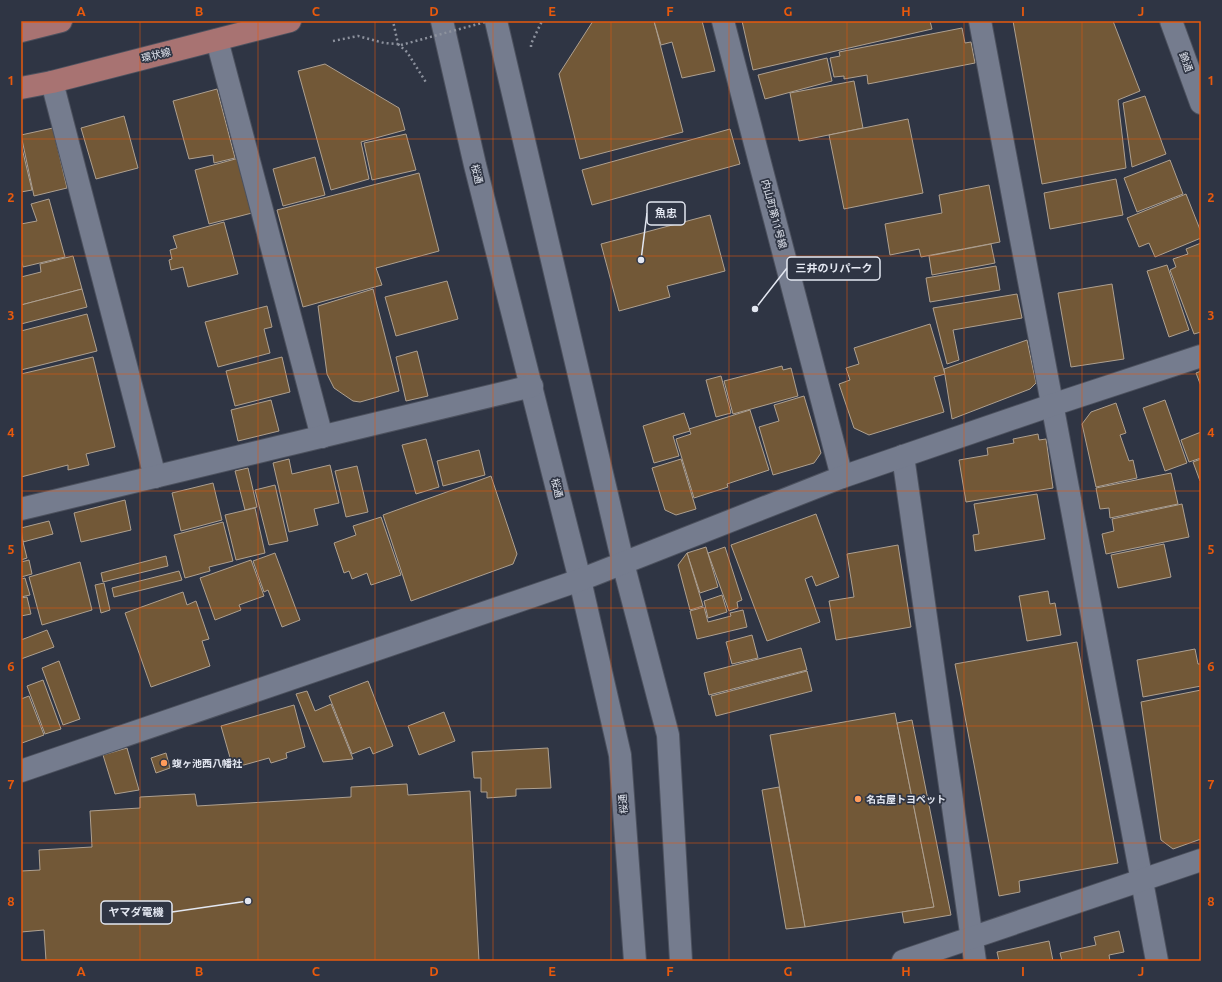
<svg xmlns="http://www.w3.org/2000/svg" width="1222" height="982" viewBox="0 0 1222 982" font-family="Ubuntu,'Noto Sans JP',sans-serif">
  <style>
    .building { fill: #725837; stroke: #aea090 }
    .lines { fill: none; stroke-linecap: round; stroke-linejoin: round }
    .minor-casing { stroke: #4c515e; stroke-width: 24 }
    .major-casing { stroke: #4c515e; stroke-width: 24 }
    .path { stroke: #8c919d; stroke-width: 2.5; stroke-dasharray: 2 3; stroke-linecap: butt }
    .minor { stroke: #757c8e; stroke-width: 22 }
    .major { stroke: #a87372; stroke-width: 22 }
    .path-bridge { stroke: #8c919d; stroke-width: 2.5; stroke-dasharray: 2 3; stroke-linecap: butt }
    .grid { fill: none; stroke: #e8590c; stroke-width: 1; stroke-opacity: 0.55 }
    .poi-dot { fill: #ff9b5a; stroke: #2f3544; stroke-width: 1.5 }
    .labels { text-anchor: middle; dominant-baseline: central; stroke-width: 3.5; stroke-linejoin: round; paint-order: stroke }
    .street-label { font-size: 10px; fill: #e3e7f1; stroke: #2f3544 }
    .poi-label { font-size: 10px; font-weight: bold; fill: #e3e7f1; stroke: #2f3544; text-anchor: start }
    .leader { fill: none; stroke: #e3e7f1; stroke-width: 1.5 }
    .callout-dot { fill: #e3e7f1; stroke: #2f3544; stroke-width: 1.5 }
    .callout { fill: #2f3544; stroke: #e3e7f1; stroke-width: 1.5 }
    .callout-label { font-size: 11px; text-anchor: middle; font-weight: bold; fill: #e3e7f1 }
    .neatline { fill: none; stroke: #e8590c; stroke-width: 1.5 }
    .grid-label { font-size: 13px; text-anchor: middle; font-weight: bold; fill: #e8590c }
  </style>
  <rect width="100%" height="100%" fill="#2f3544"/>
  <g class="building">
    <polygon points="593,21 654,21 683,132 580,159 559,74"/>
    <polygon points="654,21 702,21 715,71 682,78 672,42 661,45"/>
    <polygon points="742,21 930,21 932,29 753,70"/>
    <polygon points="1013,21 1113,21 1140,91 1118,100 1126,168 1042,184"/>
    <polygon points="962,28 965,43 971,42 975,63 868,84 867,75 844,79 844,76 834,77 830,58 840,56 839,52"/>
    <polygon points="827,58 832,81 765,99 758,75"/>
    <polygon points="325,64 399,108 405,130 361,142 369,179 331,190 298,71"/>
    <polygon points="854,81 863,128 799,141 790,93"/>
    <polygon points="217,89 235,158 214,163 213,155 189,159 173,101"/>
    <polygon points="1145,96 1166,154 1132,167 1123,103"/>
    <polygon points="124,116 138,168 96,179 81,128"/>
    <polygon points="908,119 923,193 844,209 829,135"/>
    <polygon points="53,128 67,188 34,196 21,135"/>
    <polygon points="730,129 740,164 592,205 582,170"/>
    <polygon points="406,134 416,170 372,180 364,143"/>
    <polygon points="21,144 32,190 21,192"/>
    <polygon points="315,157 325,195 283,206 273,169"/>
    <polygon points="239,158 252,213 209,224 195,170"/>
    <polygon points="1170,160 1183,194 1137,212 1124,178"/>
    <polygon points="419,173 439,251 376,268 382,285 303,307 277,210"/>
    <polygon points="1116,179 1123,215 1050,229 1044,193"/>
    <polygon points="989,185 1000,242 921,257 919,249 890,255 885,224 942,213 939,195"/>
    <polygon points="1186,194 1201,232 1201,238 1155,257 1149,243 1139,247 1127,218"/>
    <polygon points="49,199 65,257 23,267 21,257 21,224 37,221 31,204"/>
    <polygon points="710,215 725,271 667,286 670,297 619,311 601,244"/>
    <polygon points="224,222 238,274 188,287 183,267 171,270 169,260 172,259 170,250 177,248 173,236"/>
    <polygon points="1201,243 1201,332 1194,334 1170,270 1176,267 1173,259 1188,254 1186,249"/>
    <polygon points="991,244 995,263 932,275 929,256"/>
    <polygon points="73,256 82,289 21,305 21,277 41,272 40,264"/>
    <polygon points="1167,265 1189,330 1169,337 1147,271"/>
    <polygon points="996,266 1000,290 930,302 926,278"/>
    <polygon points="447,281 458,319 396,336 385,297"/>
    <polygon points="1112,284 1124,359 1071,367 1058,293"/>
    <polygon points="82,289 87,307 21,324 21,305"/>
    <polygon points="373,289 399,391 360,402 353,401 334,388 327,374 318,306"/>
    <polygon points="1017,294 1022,318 953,330 959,360 947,364 933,308"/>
    <polygon points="267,306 272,327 264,329 270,353 218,367 205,322"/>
    <polygon points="87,314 97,351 21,370 21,331"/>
    <polygon points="930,324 945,374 934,377 944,412 869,435 854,428 839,384 850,380 846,368 859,364 854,348"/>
    <polygon points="1027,340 1036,383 1030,389 952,419 944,369"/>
    <polygon points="417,351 428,396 406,401 396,357"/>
    <polygon points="93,357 115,447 86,454 89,465 68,470 68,465 21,477 21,374"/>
    <polygon points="282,357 290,392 235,406 226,371"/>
    <polygon points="782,366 783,370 791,368 798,396 733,414 724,381"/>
    <polygon points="1201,371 1201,386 1196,373"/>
    <polygon points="721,376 731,413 716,417 706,380"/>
    <polygon points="804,396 821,453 814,463 773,475 759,427 779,421 774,405"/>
    <polygon points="271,400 279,431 238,441 231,410"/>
    <polygon points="1165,400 1187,463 1165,471 1143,408"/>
    <polygon points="1116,403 1126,433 1120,435 1129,461 1133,460 1137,478 1096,487 1082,424 1091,412"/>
    <polygon points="750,410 769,470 727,484 728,487 694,498 676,439 691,434 689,429"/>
    <polygon points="684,413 690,431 673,436 679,456 654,463 643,426"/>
    <polygon points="1201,432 1201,458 1189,462 1181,440"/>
    <polygon points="1038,434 1039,440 1046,439 1053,488 966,502 959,460 988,455 987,448 1014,443 1013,439"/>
    <polygon points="426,439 439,487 416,494 402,445"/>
    <polygon points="479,450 485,475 443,486 437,461"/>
    <polygon points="289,459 292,474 330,465 339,503 314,509 318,525 289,532 273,463"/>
    <polygon points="681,459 696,509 676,515 665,510 652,468"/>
    <polygon points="1201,459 1201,481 1200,481 1193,462"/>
    <polygon points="357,466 368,512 346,517 335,471"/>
    <polygon points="248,468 257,507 245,510 235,471"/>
    <polygon points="1171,473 1178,504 1110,518 1109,508 1100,509 1096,488"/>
    <polygon points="491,476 517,554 513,564 411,601 383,515"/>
    <polygon points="213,483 222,520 181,531 172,493"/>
    <polygon points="275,485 288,541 269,545 255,490"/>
    <polygon points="1037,494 1045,539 975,551 973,535 979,534 974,504"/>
    <polygon points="125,500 131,530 81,542 74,513"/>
    <polygon points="1182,504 1189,537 1106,554 1102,534 1114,531 1112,519"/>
    <polygon points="255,508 265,553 236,560 225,515"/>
    <polygon points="816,514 839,577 816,586 812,576 805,579 820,622 767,641 731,545"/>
    <polygon points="381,517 401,575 371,585 367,573 352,579 349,571 344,573 334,543 356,535 353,526"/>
    <polygon points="49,521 53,534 23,542 21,528"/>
    <polygon points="223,522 233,561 209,567 210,571 185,578 174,535"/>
    <polygon points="21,534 27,558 21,560"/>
    <polygon points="1164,544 1171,577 1118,588 1111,555"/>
    <polygon points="898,545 911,627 836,640 829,601 854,597 847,554"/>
    <polygon points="706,547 718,587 700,593 687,553"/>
    <polygon points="725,547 742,600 737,602 738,608 729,611 708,553"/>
    <polygon points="275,553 300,620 282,627 268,590 264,592 253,561"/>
    <polygon points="687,553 703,606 690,610 678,565"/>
    <polygon points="166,556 168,566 103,582 101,573"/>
    <polygon points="29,560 32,574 21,577 21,562"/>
    <polygon points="251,560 264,596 239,605 241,610 215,620 200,578"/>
    <polygon points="80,562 92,610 42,625 29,577"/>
    <polygon points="179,571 182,580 114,597 112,588"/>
    <polygon points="25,578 30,595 21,597 21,579"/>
    <polygon points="104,583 110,610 101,613 95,585"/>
    <polygon points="1048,591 1050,604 1055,603 1061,635 1027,641 1019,596"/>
    <polygon points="183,592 187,605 196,601 209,639 202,641 210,666 151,687 125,613"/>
    <polygon points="722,595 727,612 708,618 704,601"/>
    <polygon points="27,597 31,614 21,616 21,598"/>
    <polygon points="704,607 708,622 731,616 730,613 743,610 747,627 697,639 690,611"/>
    <polygon points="47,630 54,647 21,659 21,640"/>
    <polygon points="752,635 758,658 732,664 726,642"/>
    <polygon points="1077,642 1118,863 1019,881 1020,892 999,896 955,664"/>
    <polygon points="801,648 807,670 709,695 704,673"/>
    <polygon points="1195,649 1198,664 1201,664 1201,686 1143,697 1137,660"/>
    <polygon points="59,661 80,719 63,725 42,668"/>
    <polygon points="807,671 812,691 716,716 711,696"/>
    <polygon points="43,680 61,729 45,734 27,686"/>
    <polygon points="368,681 393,746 373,754 370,747 352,754 329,696"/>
    <polygon points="1201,690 1201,839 1173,849 1161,840 1141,702"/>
    <polygon points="307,691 315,711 331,704 353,759 323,762 296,694"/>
    <polygon points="29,696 44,735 22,743 21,739 21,699"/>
    <polygon points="294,705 305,747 286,753 287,758 271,763 269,758 233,768 221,726"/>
    <polygon points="444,712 455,741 419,755 408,726"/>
    <polygon points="895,713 934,907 805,927 770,735"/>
    <polygon points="912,720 951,915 904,923 902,912 934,907 897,723"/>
    <polygon points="127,748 139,790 115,794 103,755"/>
    <polygon points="548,748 551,788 516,789 516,796 487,798 487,792 481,792 481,778 474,778 472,752"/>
    <polygon points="166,753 170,768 156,773 151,758"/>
    <polygon points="407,784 408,795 470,791 479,961 46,961 44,930 21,932 21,871 40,870 39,850 92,847 90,811 140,808 140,797 195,794 197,806 351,797 351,787"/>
    <polygon points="779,787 805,927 786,929 762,790"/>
    <polygon points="1119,931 1124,952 1109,955 1110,961 1062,961 1060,953 1096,945 1094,937"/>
    <polygon points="1049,941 1053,961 999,961 997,952"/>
  </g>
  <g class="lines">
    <g class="minor-casing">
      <g id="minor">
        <polyline points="442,21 475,165 580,580 620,755 635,961"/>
        <polyline points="496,21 623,563 668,735 681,961"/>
        <polyline points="723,21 842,477"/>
        <polyline points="980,21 1157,961"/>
        <polyline points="1171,21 1201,103"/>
        <polyline points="217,40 322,437"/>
        <polyline points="52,82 155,477"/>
        <polyline points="903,456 975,961"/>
        <polyline points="21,509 532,386"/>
        <polyline points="21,771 580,580 842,477 1052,405 1201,356"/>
        <polyline points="903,961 1201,860"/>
      </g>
    </g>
    <g class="major-casing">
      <g id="major">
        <polyline points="21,31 61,21"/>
        <polyline points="21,88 52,82 290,21"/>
      </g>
    </g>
    <g class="path">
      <polyline points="333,41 358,36 384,43 398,44 393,21"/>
      <polyline points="398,44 407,52 427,84"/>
      <polyline points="531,47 531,44 542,21"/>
    </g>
    <use href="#minor" class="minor"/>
    <use href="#major" class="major"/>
    <polyline class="path-bridge" points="401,45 489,21"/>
  </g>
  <path class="grid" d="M140,21V961M258,21V961M375,21V961M493,21V961M611,21V961M729,21V961M847,21V961M964,21V961M1082,21V961M21,139H1201M21,256H1201M21,374H1201M21,491H1201M21,608H1201M21,726H1201M21,843H1201"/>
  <g class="poi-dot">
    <circle cx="164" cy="763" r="4"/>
    <circle cx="858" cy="799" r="4"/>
  </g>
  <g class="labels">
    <g class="street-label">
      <text transform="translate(156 55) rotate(-14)">環状線</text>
      <text transform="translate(1186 62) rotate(70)">錦通</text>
      <text transform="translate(477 174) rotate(76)">桜通</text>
      <text transform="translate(774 214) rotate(75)">内山町第11号線</text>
      <text transform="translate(557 488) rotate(76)">桜通</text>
      <text transform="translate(623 804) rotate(-94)">桜通</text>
    </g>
    <g class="poi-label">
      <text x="172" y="763">蝮ヶ池西八幡社</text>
      <text x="866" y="799">名古屋トヨペット</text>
    </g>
  </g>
  <path class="leader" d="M641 260L647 213M755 309L787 268M248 901L172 912"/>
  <g class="callout-dot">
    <circle cx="641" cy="260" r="4"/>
    <circle cx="755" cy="309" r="4"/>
    <circle cx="248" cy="901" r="4"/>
  </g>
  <g class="callout">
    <rect x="647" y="202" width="38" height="23" rx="4"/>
    <rect x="787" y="257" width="93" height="23" rx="4"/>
    <rect x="101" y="901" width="71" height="23" rx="4"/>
  </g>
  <g class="callout-label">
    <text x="666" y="217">魚忠</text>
    <text x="834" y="272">三井のリパーク</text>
    <text x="136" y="916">ヤマダ電機</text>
  </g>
  <rect width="1222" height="982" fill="none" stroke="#2f3544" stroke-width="44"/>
  <rect x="22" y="22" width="1178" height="938" class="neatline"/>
  <g class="grid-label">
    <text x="81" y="16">A</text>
    <text x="199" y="16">B</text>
    <text x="316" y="16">C</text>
    <text x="434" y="16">D</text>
    <text x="552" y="16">E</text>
    <text x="670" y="16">F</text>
    <text x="788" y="16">G</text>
    <text x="906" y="16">H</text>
    <text x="1023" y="16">I</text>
    <text x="1141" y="16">J</text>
    <text x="11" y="85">1</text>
    <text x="1211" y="85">1</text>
    <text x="11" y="202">2</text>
    <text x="1211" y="202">2</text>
    <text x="11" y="320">3</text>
    <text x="1211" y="320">3</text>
    <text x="11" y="437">4</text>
    <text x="1211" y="437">4</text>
    <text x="11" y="554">5</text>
    <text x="1211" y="554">5</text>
    <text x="11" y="671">6</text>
    <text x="1211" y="671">6</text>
    <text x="11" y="789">7</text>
    <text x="1211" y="789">7</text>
    <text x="11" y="906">8</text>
    <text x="1211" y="906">8</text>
    <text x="81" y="976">A</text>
    <text x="199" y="976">B</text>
    <text x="316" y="976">C</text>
    <text x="434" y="976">D</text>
    <text x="552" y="976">E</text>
    <text x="670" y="976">F</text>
    <text x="788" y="976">G</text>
    <text x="906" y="976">H</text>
    <text x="1023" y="976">I</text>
    <text x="1141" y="976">J</text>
  </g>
</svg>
